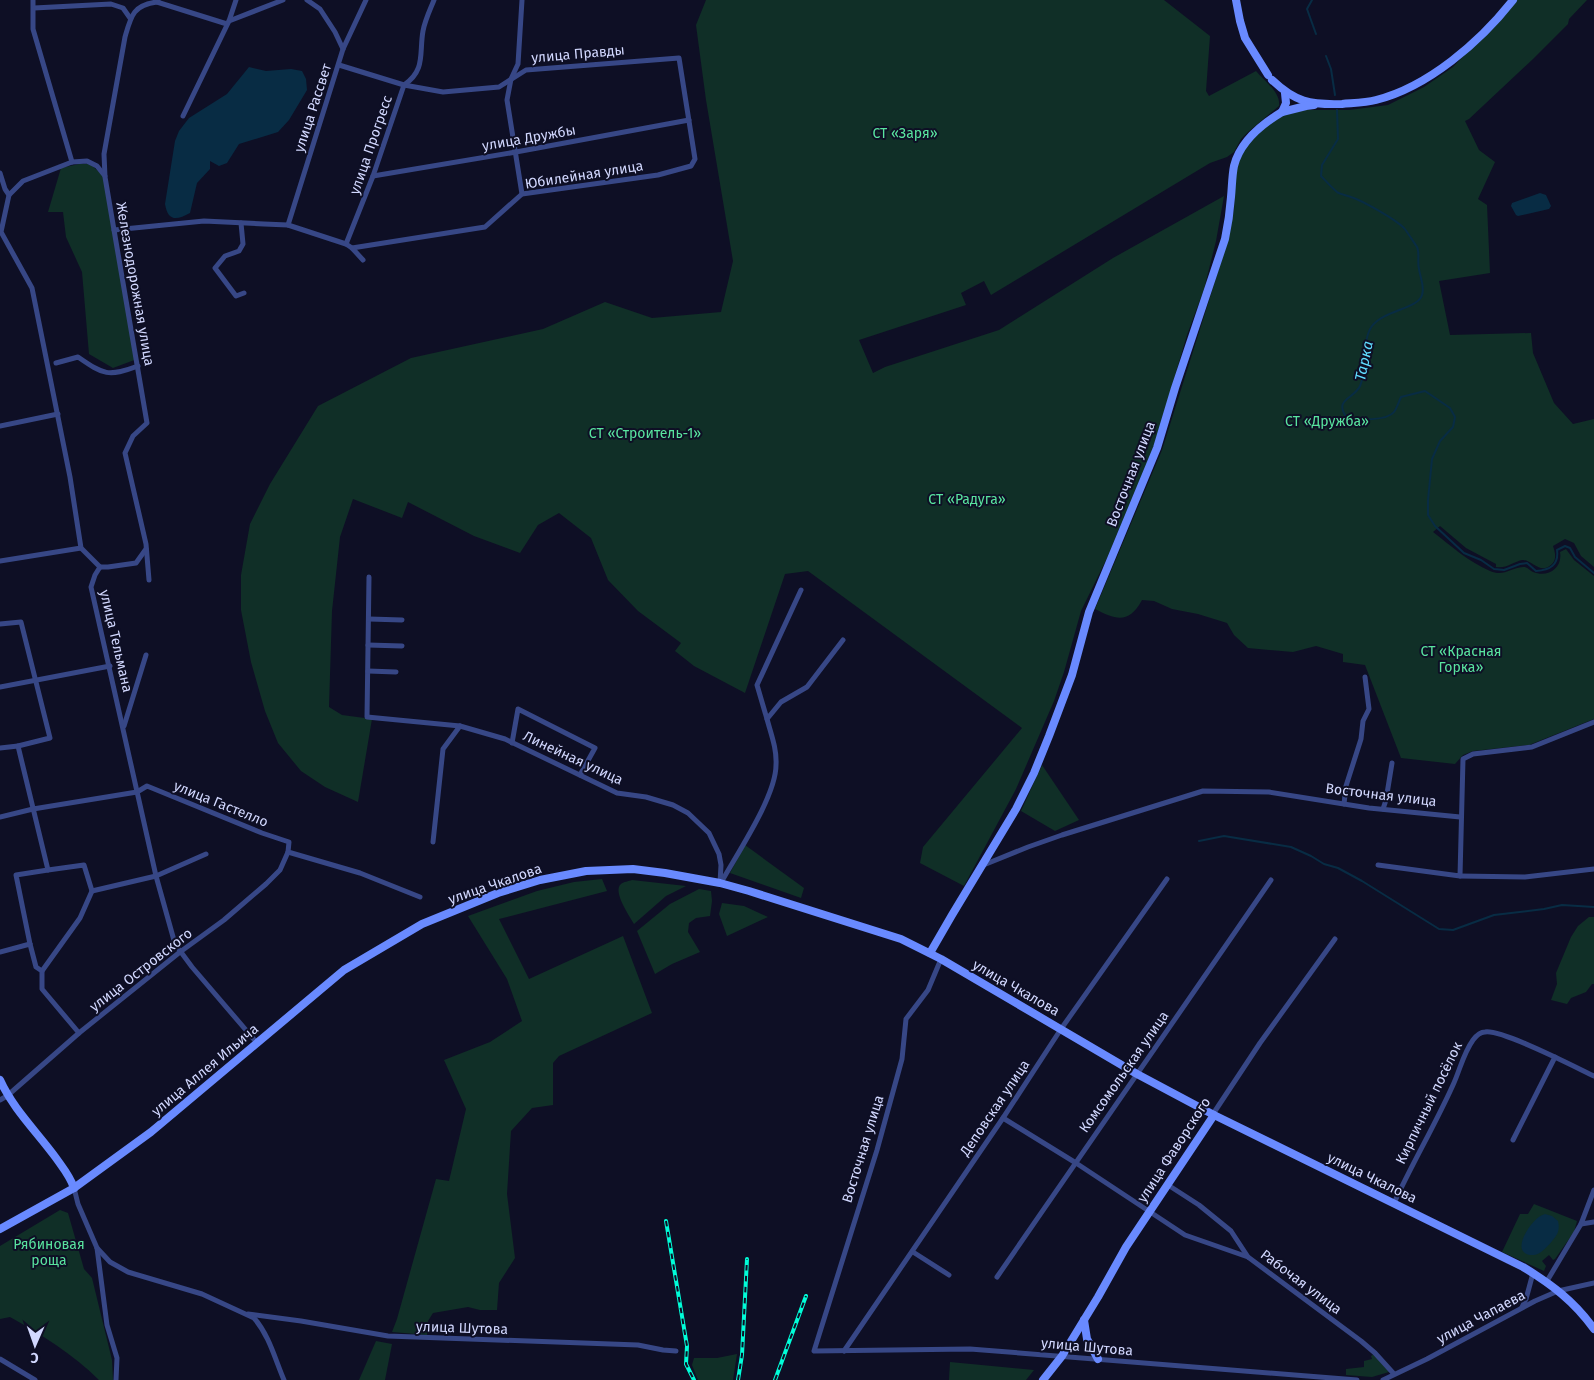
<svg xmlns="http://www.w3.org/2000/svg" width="1594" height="1380" viewBox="0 0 1594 1380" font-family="'Fira Sans',sans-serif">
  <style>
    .green { fill: #102f27 }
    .water { fill: #082c44 }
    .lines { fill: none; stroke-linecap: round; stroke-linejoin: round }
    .stream { stroke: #082c44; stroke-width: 2 }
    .street { stroke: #374786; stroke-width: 5 }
    .secondary { stroke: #698aff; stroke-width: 8 }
    .rail-casing { stroke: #00fdd8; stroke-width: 4 }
    .rail { stroke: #0e0f25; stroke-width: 2; stroke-dasharray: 5.5; stroke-linecap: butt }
    .labels { text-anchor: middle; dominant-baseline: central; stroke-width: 4; stroke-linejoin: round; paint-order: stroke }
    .street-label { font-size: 14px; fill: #d2d8ff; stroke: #0e0f25 }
    .park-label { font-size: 14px; fill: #59e49f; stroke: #0e0f25 }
    .water-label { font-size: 15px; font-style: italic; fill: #60dcff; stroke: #0e0f25 }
  </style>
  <rect width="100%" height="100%" fill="#0e0f25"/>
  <g class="green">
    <path d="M706,0H1164L1210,36L1206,91L1209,96L1256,71C1264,81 1281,92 1279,106L1248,132L1241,139L1234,152L1227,157L1210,163L991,295L984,281L961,293L966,305L859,340L873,373L885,367L999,330L1113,258L1224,196L1216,241L1204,289L1187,335L1154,446L1107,558L1081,611L1064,672L1054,701L1016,789L964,886L920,863L923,847L1022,728L808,571L785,574L745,693L694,666L675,651L681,643L638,611L608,580L591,538L559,513L538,525L520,553L474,536L408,502L402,518L353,499L340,537L332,611L329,707L342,715L372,719L358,802L325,787L301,771L278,743L265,711L251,662L241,610V575L250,524L270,484L318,406L411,358L543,329L605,302L652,318L721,312L733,261L706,100L696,25Z"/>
    <path d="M1517,0H1587L1569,19L1568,24L1533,59L1469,119L1465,121L1479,150L1495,162L1478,199L1487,205L1490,273L1439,281L1450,335L1531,333L1533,353L1554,403L1573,424L1594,419V567L1581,556L1574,543L1565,539L1553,546C1555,552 1557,559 1552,564C1540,576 1532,559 1522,560C1513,562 1506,569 1496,567V564L1466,548L1440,526L1433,532C1451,546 1469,562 1490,571C1504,577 1510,568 1523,567C1528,567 1529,570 1533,572C1548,578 1563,568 1560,552L1566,549L1574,560L1594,576V719L1529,745L1473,751L1463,755L1455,764L1401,758L1365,665L1343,662V654L1316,646L1293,652L1248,648L1234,635L1227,623L1198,614L1172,609L1154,601L1142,600C1129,624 1116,620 1095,609L1162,450L1228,240L1234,210L1236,167L1248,143L1272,121L1285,115L1305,110H1349L1388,105L1424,87L1453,67Z"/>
    <polygon points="79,164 90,164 105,177 137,359 113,368 89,354 82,272 66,237 63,212 48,212 61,168"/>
    <polygon points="1042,765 1079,820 1055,831 1021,811"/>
    <polygon points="745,845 804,888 801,898 730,873"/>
    <polygon points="602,879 607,891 499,919 529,979 623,936 652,1013 559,1056 553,1063 553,1105 532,1108 511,1131 507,1194 515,1258 499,1283 497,1310 480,1310 468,1307 433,1313 428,1321 427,1335 392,1332 397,1319 436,1179 449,1181 466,1109 444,1060 490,1042 522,1021 507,979 468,916 537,891 574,882"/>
    <path d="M632,880L686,886L666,896L634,924C630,917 612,891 621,884C623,882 629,881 632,880Z"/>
    <polygon points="699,889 711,891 712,901 710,916 696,918 689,923 688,932 700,952 672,964 655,974 637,931 670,904"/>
    <polygon points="722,903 744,906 768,917 727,936 719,914"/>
    <polygon points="1589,917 1594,917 1594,984 1592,984 1586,992 1571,998 1567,1004 1551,1000 1557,984 1556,973 1571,937 1578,926"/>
    <polygon points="1534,1204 1577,1221 1574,1232 1555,1259 1553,1260 1549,1255 1542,1261 1546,1266 1544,1271 1502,1252 1520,1214 1528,1214"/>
    <path d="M60,1210L68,1213L84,1269L92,1278L112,1360L113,1380H99C73,1354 42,1335 10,1317L0,1319V1246Z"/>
    <polygon points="376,1341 392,1344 385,1380 359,1380"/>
    <polygon points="737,1354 733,1380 698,1380 692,1365 694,1358 717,1358"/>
    <polygon points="1374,1354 1389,1372 1372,1377 1346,1375 1346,1369 1364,1367 1364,1361 1372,1359 1371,1356"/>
    <polygon points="950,1362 1034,1370 1026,1380 949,1380"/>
  </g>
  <g class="water">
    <path d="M249,67L266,71L291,69L302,71L306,79L307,90L289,120L278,132L239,144L227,163L219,166L210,161V169L197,183L190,213C177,220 168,222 165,204L175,141L179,131L189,118L227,94Z"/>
    <polygon points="1540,193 1546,195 1551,206 1549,209 1518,216 1516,215 1511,206 1512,203"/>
    <path d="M1545,1214L1552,1216L1558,1221C1559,1225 1559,1228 1558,1232C1555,1239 1541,1256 1533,1255C1515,1255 1522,1238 1528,1229C1532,1223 1538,1216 1545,1214Z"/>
  </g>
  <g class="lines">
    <g class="stream">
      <polyline points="1312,0 1307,9 1316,34"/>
      <polyline points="1326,56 1331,69 1335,95"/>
      <path d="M1337,110L1338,139L1322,165L1321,176C1326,181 1331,187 1337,192C1341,195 1347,195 1351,197C1363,201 1395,219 1404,228C1408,233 1413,241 1417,247C1420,253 1417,262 1419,269C1420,277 1425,286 1422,295C1418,309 1384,310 1372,326C1361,341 1368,369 1360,386C1354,399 1333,399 1347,418C1358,420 1387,421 1394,412C1397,408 1399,401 1401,397L1425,391L1450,408L1455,417L1453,427L1440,441L1432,459L1428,500V515L1435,526L1464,553L1481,560L1494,569L1504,570L1520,564L1527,563L1536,571C1550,570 1559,565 1557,550L1565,546L1570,548L1575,557L1594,573"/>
      <polyline points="1199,841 1224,836 1291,847 1311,856 1324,864 1338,868 1362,881 1439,929 1453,930 1494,915 1544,909 1562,905 1594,907"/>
    </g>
    <g class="street">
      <polyline points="33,0 33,29 72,162"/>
      <polyline points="307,0 320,9 335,32 343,49"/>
      <polyline points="522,0 518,64 511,79 507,100 522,194"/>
      <polyline points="157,2 227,24"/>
      <polyline points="34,8 111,4 123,8 130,18"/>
      <polyline points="229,21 283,0"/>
      <polyline points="339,65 404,85 443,92 499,87 526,70 679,58 695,159 691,166 658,175 522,194 485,227 352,248"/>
      <polyline points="183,116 229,21 236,0"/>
      <polyline points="0,173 5,189 9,195 1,232 32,288 70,477 81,548 100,567"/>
      <polyline points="373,176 516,152 689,120"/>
      <polyline points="9,195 23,181 72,162 87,161 97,166 105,176"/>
      <polyline points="241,223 243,244 239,251 225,256 215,268 236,296 244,293"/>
      <polyline points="288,225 343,49 366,0"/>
      <polyline points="114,230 204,221 264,224 288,225 346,244 352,248 363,260"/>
      <path d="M346,244L373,176L404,85C426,70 419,53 423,31C425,20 430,10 434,0"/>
      <path d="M56,363L78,357C104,375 108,377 138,366"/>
      <polyline points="0,426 58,414"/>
      <polyline points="0,561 81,548"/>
      <polyline points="100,567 95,575 91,587 156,876 175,944 192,967 257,1043"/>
      <polyline points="100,567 108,567 136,563 146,549"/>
      <polyline points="369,577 367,717 460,726 505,739 617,793 646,797 673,805 688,813 709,833 719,854 721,865 720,883"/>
      <path d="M149,580L146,544L125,453L133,436L147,423L114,230L105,177L104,154L125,37C131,16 133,5 157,2L158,0"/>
      <polyline points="369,619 402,620"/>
      <polyline points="0,624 21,622 50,738 18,746 48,870 16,875 30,944 36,967 42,971 42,989 79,1033"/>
      <polyline points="368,645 402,646"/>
      <polyline points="368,671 396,672"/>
      <polyline points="0,687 110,666"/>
      <polyline points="767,719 757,685 801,590"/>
      <polyline points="124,726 146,655"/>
      <polyline points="512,743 518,709 595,748 580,775"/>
      <polyline points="0,748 18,746"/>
      <polyline points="1344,804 1346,786 1361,739 1363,721 1369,709 1365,677"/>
      <polyline points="1383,809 1386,800 1392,763"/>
      <polyline points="0,817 33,809 137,792 147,786 262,833 289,842 288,852 360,873 420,897"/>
      <polyline points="433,842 443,749 460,726"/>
      <polyline points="1378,865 1460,876 1463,759 1473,754 1532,747 1594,722"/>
      <polyline points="981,866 1028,847 1062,835 1203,791 1269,792 1369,808 1460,817"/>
      <polyline points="48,870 84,865 92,891 156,876 206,854"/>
      <polyline points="1460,876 1525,877 1594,869"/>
      <path d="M722,881C738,852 776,796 776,765C777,749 771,734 767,719L781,702L807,687L843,640"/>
      <polyline points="0,952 30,944"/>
      <polyline points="941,959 928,990 906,1019 902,1059 877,1150 814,1351 970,1349 1357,1380"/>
      <polyline points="42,971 80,918 92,891"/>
      <polyline points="0,1100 7,1096 79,1033 180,952 224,920 266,884 280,870 288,852"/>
      <polyline points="1214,1115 1215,1111 1260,1043 1335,939"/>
      <polyline points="1003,1118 1076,1163 1185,1235 1248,1257 1361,1341 1375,1353 1394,1374"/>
      <polyline points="1513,1140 1555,1057"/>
      <polyline points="1168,1185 1199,1205 1231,1231 1248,1257"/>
      <polyline points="74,1188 78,1204 97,1248 107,1325 117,1358 116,1380"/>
      <path d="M1396,1204L1395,1201C1413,1162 1435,1125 1453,1085C1460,1070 1463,1054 1473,1040C1476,1036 1480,1032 1485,1032C1502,1029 1575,1067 1594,1076"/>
      <polyline points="1581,1224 1594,1222"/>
      <path d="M97,1248L110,1262L128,1272L202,1294L254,1318C269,1335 275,1359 284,1380"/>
      <polyline points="913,1252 949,1275"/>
      <polyline points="997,1277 1271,880"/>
      <polyline points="1547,1281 1581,1224 1594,1190"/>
      <polyline points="1522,1307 1526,1299 1533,1273"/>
      <polyline points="248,1314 301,1321 388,1336 638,1345 663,1350 676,1351"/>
      <polyline points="844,1351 1003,1118 1061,1029 1167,879"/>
      <polyline points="0,1359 35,1380"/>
      <polyline points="1383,1380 1427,1359 1535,1301 1558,1291 1594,1283"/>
    </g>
    <g class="secondary">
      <polyline points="1236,0 1240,21 1245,38 1268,75"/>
      <path d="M1272,80C1295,102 1310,105 1342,104C1353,103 1365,103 1376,100C1428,87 1480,42 1513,0"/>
      <polyline points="1282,112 1306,106 1314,105"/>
      <path d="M930,953L952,915L1016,809L1034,773L1049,736L1072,675L1089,612L1157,448L1175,388L1225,239C1228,225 1230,211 1231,197C1232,187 1232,176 1234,166C1240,142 1262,124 1282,112L1286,103L1285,93"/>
      <path d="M0,1080C13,1109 37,1132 56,1158C63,1168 70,1176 74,1188"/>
      <path d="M0,1229L74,1188L151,1132L344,970L422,924L498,893L540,880L586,871L633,869L665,873L720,883L749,891L901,939L941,959L1137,1074L1214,1115L1523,1267C1551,1284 1574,1301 1594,1329"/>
      <polyline points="1084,1320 1087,1339 1098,1359"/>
      <polyline points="1043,1380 1062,1356 1098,1297 1126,1247 1214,1115"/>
    </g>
    <g class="rail-casing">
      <g id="rail">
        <polyline points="666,1221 687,1346 686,1364 694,1380"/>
        <polyline points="738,1380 742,1355 747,1259"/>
        <polyline points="775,1380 806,1296"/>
      </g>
    </g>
    <use href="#rail" class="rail"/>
  </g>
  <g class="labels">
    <g class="street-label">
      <text transform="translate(578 54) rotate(-5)">улица Правды</text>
      <text transform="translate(313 108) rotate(-72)">улица Рассвет</text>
      <text transform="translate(529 138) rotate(-10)">улица Дружбы</text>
      <text transform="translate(371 145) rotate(-71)">улица Прогресс</text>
      <text transform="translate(584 175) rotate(-9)">Юбилейная улица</text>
      <text transform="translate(135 284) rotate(80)">Железнодорожная улица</text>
      <text transform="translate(1131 474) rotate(-69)">Восточная улица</text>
      <text transform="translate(116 641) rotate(77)">улица Тельмана</text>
      <text transform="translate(573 758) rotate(25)">Линейная улица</text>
      <text transform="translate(1381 795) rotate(7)">Восточная улица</text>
      <text transform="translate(221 804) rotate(22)">улица Гастелло</text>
      <text transform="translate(495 884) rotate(-19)">улица Чкалова</text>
      <text transform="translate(141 970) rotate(-38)">улица Островского</text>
      <text transform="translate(1016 988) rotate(30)">улица Чкалова</text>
      <text transform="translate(205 1070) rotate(-40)">улица Аллея Ильича</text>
      <text transform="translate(1124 1072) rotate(-55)">Комсомольская улица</text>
      <text transform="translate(1429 1103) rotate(-64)">Кирпичный посёлок</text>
      <text transform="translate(995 1108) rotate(-56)">Деповская улица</text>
      <text transform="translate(863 1149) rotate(-73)">Восточная улица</text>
      <text transform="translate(1174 1150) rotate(-57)">улица Фаворского</text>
      <text transform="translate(1372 1178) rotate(26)">улица Чкалова</text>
      <text transform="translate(1301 1282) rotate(37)">Рабочая улица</text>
      <text transform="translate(1481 1317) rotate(-28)">улица Чапаева</text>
      <text transform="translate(462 1328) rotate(2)">улица Шутова</text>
      <text transform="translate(1087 1347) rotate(5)">улица Шутова</text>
    </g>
    <g class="park-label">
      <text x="905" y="133">СТ «Заря»</text>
      <text x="1327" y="421">СТ «Дружба»</text>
      <text x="645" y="433">СТ «Строитель-1»</text>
      <text x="967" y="499">СТ «Радуга»</text>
      <text x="1461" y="651">СТ «Красная<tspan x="1461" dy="16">Горка»</tspan></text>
      <text x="49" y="1244">Рябиновая<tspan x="49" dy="16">роща</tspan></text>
    </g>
    <g class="water-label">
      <text transform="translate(1364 361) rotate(-78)">Тарка</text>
    </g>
  </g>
  <g transform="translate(35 1345) rotate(182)" stroke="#0e0f25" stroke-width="4" paint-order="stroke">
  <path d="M0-4L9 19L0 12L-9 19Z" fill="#d2d8ff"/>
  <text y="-8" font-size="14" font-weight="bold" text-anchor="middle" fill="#d2d8ff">С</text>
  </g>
</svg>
